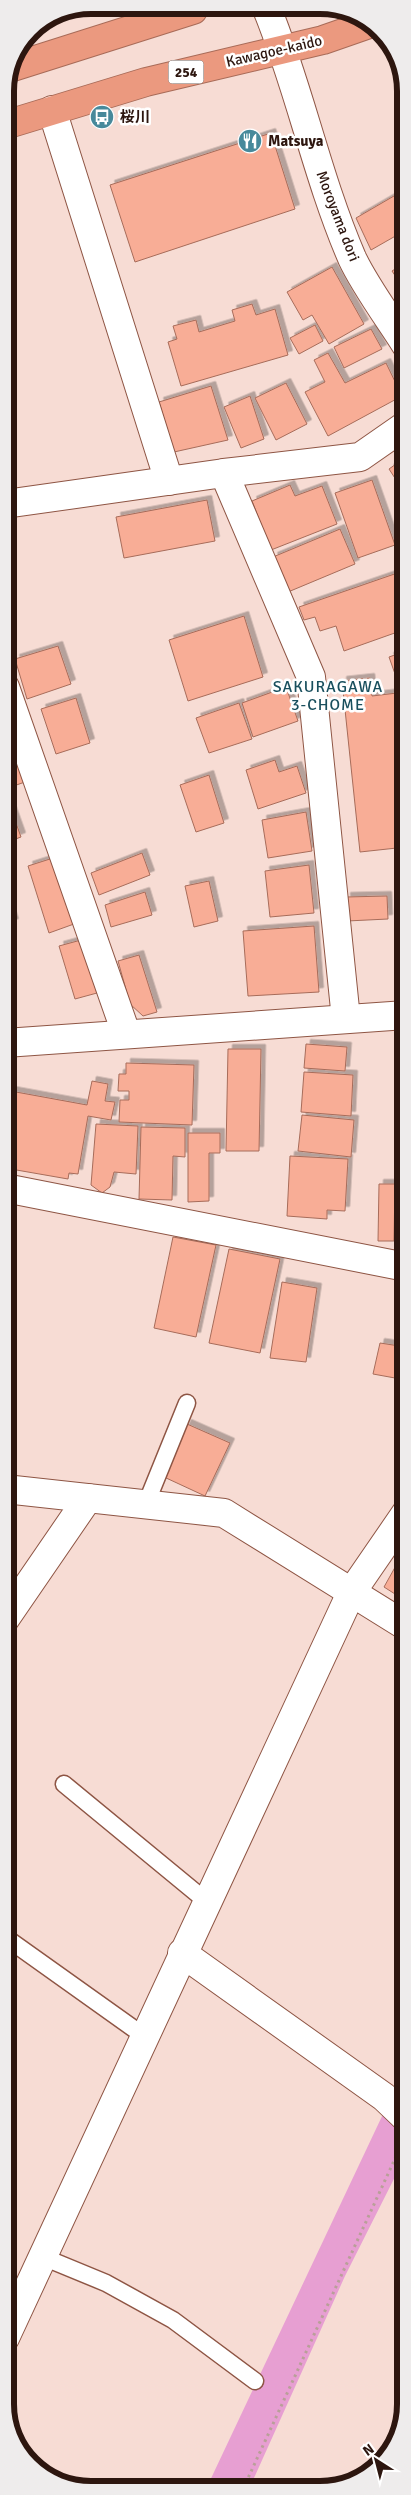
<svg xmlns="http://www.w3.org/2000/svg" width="411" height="2495" viewBox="0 0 411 2495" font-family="Signika,'Noto Sans JP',sans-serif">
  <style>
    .green { fill: #e79fd2 }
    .building { fill: #f8ad96; stroke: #a76c5a; filter: url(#shadow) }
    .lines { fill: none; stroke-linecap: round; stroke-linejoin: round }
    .lane-casing { stroke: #8e5544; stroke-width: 19 }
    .street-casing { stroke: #8e5544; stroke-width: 30 }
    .highway-casing { stroke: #a86b58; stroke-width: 30 }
    .path { stroke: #b99f98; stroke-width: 3; stroke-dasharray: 2.5 4; stroke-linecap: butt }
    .lane { stroke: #fff; stroke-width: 16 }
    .street { stroke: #fff; stroke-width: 28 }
    .highway { stroke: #eb997f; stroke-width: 28 }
    .labels { text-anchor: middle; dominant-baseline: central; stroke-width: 5; stroke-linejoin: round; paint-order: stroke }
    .shield { fill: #fff; stroke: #6c5c57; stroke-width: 1 }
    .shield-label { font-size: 14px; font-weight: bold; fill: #2d160f }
    .street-label { font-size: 15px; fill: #2d160f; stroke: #fff }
    .poi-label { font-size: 15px; font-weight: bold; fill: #2d160f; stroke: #fff; text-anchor: start }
    .neighbourhood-label { font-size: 16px; letter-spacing: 1px; fill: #194f5d; stroke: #fff }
    .rim { fill: none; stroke: #2d160f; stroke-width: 6 }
  </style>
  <defs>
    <filter id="shadow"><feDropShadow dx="4.5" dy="-4.5" stdDeviation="0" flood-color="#0004"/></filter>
  </defs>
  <rect width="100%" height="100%" fill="#f7dcd4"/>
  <polygon class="green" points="384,2112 406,2137 406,2155 345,2276 249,2489 206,2489"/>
  <g class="building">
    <polygon points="271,133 295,209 135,262 110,185"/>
    <polygon points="406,189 406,230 371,250 356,218"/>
    <polygon points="406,262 406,292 392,271"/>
    <polygon points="332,267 364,324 329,344 312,315 303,320 287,292"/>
    <polygon points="252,304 256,315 275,309 288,355 181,386 168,342 177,339 173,326 196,320 199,332 235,321 232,310"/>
    <polygon points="315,325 323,341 299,354 290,338"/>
    <polygon points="371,329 382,349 344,368 334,347"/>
    <polygon points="328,353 345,383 386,363 402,396 328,436 305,392 325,382 314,360"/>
    <polygon points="286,383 307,424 276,440 255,398"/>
    <polygon points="211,386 228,440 174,452 159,402"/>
    <polygon points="250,396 264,439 241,448 224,407"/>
    <polygon points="406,457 406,495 389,469"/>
    <polygon points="372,480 395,545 358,558 335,493"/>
    <polygon points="290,485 295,496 322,486 337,524 271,550 252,501"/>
    <polygon points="207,500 215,541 124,558 116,517"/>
    <polygon points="340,529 355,564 288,592 273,557"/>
    <polygon points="406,570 406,629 344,651 336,626 320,631 315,617 304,620 299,607"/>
    <polygon points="244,616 263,677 188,701 169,640"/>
    <polygon points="58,646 71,684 27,699 15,659"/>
    <polygon points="406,651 406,686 400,688 389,657"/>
    <polygon points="370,678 372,696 397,693 406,776 406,847 360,852 342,681"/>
    <polygon points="286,687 298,721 253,737 242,703"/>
    <polygon points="76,698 90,743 56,754 41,709"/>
    <polygon points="239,703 252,739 209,753 196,718"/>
    <polygon points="5,747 7,753 15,751 25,782 5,789"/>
    <polygon points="275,760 279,772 297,766 306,793 258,809 246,770"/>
    <polygon points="209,775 224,823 196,832 180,785"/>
    <polygon points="5,798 7,798 21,837 5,843"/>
    <polygon points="306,812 312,851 268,858 262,820"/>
    <polygon points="142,853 150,875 99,895 91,873"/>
    <polygon points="53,858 74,924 49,933 28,866"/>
    <polygon points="309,865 314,913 270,917 265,871"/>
    <polygon points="209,881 218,921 194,927 185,886"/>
    <polygon points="145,892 152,915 111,927 105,905"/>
    <polygon points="387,896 388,919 347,921 346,897"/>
    <polygon points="5,897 14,923 5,926"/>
    <polygon points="401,913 406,913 406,971 398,971"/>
    <polygon points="314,926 319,992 248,996 243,931"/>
    <polygon points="81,940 97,993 75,999 59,946"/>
    <polygon points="139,955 157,1012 143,1016 130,1004 118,961"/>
    <polygon points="306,1044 347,1047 345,1071 304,1068"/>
    <polygon points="228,1049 261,1049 259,1151 226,1151"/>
    <polygon points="126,1063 194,1065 192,1125 119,1122 120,1100 129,1100 129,1091 118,1091 119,1074 126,1074"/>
    <polygon points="304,1072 353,1075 351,1116 301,1112"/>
    <polygon points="92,1081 108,1084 105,1101 115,1102 111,1120 88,1116 78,1174 69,1173 68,1179 5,1168 5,1090 87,1105"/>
    <polygon points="302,1115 354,1120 351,1157 298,1151"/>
    <polygon points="96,1124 138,1126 136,1174 114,1172 110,1187 102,1193 91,1185"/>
    <polygon points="141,1127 185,1128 185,1157 173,1156 172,1200 139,1199"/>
    <polygon points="188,1133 220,1133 220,1153 209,1153 209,1201 188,1202"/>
    <polygon points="290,1156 348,1159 345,1211 327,1210 327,1219 287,1216"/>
    <polygon points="379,1184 395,1184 394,1241 378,1241"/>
    <polygon points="173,1237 216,1245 196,1337 154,1328"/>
    <polygon points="229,1249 280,1259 260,1353 209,1343"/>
    <polygon points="400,1279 406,1280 406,1308 395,1305"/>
    <polygon points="282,1282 317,1288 306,1362 270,1358"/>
    <polygon points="380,1343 406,1347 406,1380 373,1374"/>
    <polygon points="187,1424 230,1443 205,1496 164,1477"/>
    <polygon points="403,1553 406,1554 406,1601 384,1587"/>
  </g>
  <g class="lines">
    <g class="lane-casing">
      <g id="lane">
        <polyline points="146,1504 187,1403"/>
        <polyline points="64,1784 206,1901"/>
        <polyline points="5,1937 144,2036"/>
        <polyline points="43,2257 106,2283 173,2320 255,2381"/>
      </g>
    </g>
    <g class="street-casing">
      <g id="street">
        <path d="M267,9C300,90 317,177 352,258C365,286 389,318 406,345"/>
        <polyline points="52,110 169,481"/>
        <polyline points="224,473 311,677 346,1019"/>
        <polyline points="5,504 224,473 360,457 406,425"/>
        <polyline points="5,687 126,1033"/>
        <polyline points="5,1043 406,1015"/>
        <polyline points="5,1188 406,1267"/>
        <polyline points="5,1489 224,1513 406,1626"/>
        <polyline points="5,1619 88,1498"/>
        <polyline points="182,1953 384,2097 406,2118"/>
        <polyline points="5,2338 351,1593 406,1513"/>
      </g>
    </g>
    <g class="highway-casing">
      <g id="highway">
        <polyline points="13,67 193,10"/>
        <polyline points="5,125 146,82 323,40 369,24"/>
      </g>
    </g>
    <polyline class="path" points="243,2489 399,2150"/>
    <use href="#lane" class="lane"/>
    <use href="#street" class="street"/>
    <use href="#highway" class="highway"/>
  </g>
  <defs>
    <g id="bus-disc" transform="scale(1.25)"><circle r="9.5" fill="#47899b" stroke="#fff"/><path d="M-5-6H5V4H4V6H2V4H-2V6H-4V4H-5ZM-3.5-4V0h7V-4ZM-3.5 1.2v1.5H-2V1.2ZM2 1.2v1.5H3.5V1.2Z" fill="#fff"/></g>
    <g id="restaurant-disc" transform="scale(1.25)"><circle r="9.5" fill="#47899b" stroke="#fff"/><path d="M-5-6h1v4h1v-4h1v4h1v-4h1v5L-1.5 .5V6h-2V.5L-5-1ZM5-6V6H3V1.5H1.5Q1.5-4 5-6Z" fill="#fff"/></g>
  </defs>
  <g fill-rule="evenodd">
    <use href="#bus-disc" x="102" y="117"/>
    <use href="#restaurant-disc" x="250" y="141"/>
  </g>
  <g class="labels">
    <rect class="shield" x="168.5" y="60.5" width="35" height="23" rx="4"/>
    <g class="shield-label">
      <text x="186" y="72">254</text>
    </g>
    <g class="street-label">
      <text transform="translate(274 51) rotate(-13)">Kawagoe-kaido</text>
      <text transform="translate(338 216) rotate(69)">Moroyama dori</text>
    </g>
    <g class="poi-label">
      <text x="120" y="117">桜川</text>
      <text x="268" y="141">Matsuya</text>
    </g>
    <g class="neighbourhood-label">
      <text x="328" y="687">SAKURAGAWA<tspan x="328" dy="18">3-CHOME</tspan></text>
    </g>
  </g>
  <path d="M0 0H411V2495H0ZM91 14H320A77 77 0 0 1 397 91V2404A77 77 0 0 1 320 2481H91A77 77 0 0 1 14 2404V91A77 77 0 0 1 91 14Z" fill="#eeecec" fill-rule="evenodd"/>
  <path class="rim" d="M91 14H320A77 77 0 0 1 397 91V2404A77 77 0 0 1 320 2481H91A77 77 0 0 1 14 2404V91A77 77 0 0 1 91 14Z"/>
  <g transform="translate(376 2460) rotate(324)" stroke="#ffffff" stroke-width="4" paint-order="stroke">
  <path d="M0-4L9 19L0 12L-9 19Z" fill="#2d160f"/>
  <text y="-8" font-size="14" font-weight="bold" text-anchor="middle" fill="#2d160f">N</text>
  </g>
</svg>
